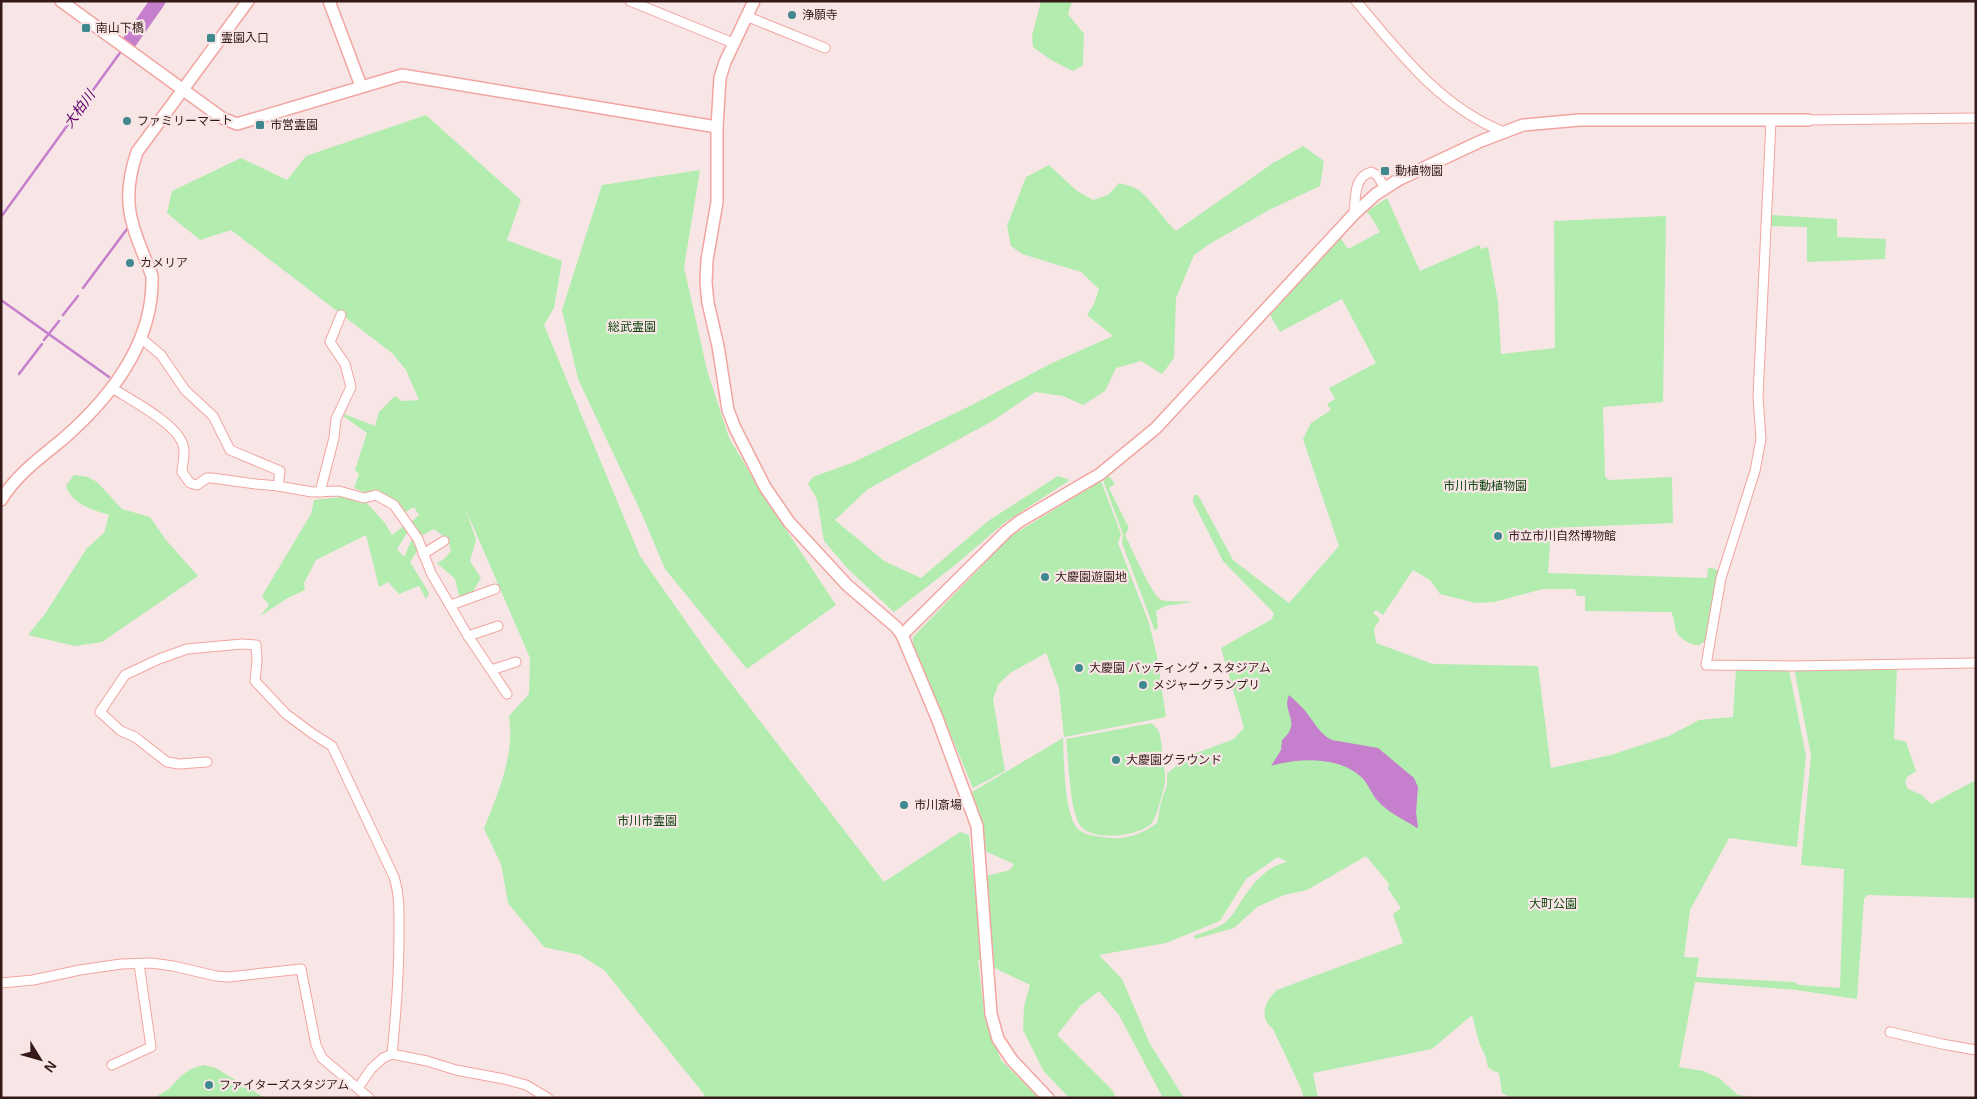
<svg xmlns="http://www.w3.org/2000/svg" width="1977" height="1099" viewBox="0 0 1977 1099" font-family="Arial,'Noto Sans JP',sans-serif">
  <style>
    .green { fill: #b2ecaf }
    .water { fill: #c57fcc }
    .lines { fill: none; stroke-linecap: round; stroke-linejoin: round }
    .stream { stroke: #c57fcc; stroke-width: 2.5 }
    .river { stroke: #c57fcc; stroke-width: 15 }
    .minor-casing { stroke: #f2a5a0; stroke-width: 11 }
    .tertiary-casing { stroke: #f2a5a0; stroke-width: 14 }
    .minor { stroke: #fff; stroke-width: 9 }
    .tertiary { stroke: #fff; stroke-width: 11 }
    .poi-dot { fill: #40888f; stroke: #f7e6e5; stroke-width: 2 }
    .labels { text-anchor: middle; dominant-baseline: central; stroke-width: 4.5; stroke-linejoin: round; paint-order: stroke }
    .poi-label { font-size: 12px; fill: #361a18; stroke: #f7e6e5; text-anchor: start }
    .park-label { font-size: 12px; fill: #104512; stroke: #f7e6e5 }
    .water-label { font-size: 14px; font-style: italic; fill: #61046b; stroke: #f7e6e5 }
  </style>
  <rect width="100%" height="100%" fill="#f7e6e5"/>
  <g class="green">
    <polygon points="1041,1 1072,1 1068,14 1084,34 1083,65 1073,71 1051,60 1033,47 1032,36"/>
    <path d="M426,115L521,200L507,240L562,261L554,308L544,325L640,556L713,660L884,882L960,832L969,835L974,879L1010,870L1014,864L985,851L983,824L972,792L1063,738C1064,759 1064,815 1078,829C1085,835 1094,836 1103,837C1124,841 1140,835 1157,823L1161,802L1167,785V774L1186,757L1234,739L1244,728L1221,648L1272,619L1274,613L1223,561L1193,502L1194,495H1198L1233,560L1289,603L1339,546L1303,439L1311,423L1331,410L1327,404L1335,399L1329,388L1376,363L1342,299L1280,332L1270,315L1340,237L1348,249L1380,232L1370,215L1366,212L1387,198L1420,271L1479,245L1481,249L1488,247L1498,302L1501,354L1555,348L1554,221L1666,216L1663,402L1603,407L1605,477L1609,480L1672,477L1673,523L1551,528L1548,573L1707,578L1708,568H1712L1719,571L1706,641C1705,641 1700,644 1699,645C1692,646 1678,638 1676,631C1674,623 1675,620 1671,612L1585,611V596H1577L1575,589H1543L1494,602L1476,603L1440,594L1430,580L1413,570L1383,615L1376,610L1373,613L1380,619L1374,629L1376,643L1433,664L1538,666L1551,768L1611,755L1669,736L1699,720L1733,717L1736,669L1789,670L1806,756L1797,847L1729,838L1690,910L1684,957L1699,958L1696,977L1794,982L1799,985L1840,988L1844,869L1801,865L1811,755L1794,668L1897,666L1894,739L1906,742L1916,771L1907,777L1905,782L1908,789L1922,795L1931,804L1976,780V898L1867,895L1864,899L1857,999L1796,990L1695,982L1679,1067L1703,1071L1719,1078L1738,1095L1761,1098H1512L1502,1093L1499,1073C1482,1067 1490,1064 1484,1053C1477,1041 1476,1028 1472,1015L1432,1049L1313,1073L1318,1098H1304L1300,1086L1273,1029C1258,1017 1265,1001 1277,990L1403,943L1393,914L1401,908L1388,889L1389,884L1366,856L1307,890L1284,895L1257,907L1234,928L1195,939L1194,936C1203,932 1215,929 1223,924C1229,920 1235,912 1238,906C1250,887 1264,867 1287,862L1278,857L1246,879L1220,921L1166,943L1099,955L1122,979L1150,1044L1184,1098H1163L1119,1015L1099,991L1080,1006L1057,1035L1113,1091L1116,1098H1069L1043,1070L1023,1030L1024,1007L1030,985L978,960L985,1020L1001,1060L1039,1098H707L604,970L580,955L544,947L508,903L501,864L484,829C498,792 515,756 509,716L529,694L530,658L466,510L476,540L470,561L481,578L471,595L460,599L455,579L437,563L444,559L451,551L448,540L434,529L419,537L410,523L419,515L414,507L404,513L399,504L375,489L370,495L354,488L359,474L355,470L367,433L343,416L344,414L375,426L379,412L395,396L402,401L419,400L406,370L392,353L231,230L200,240L167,213L172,191L241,158L287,180L306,156Z"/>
    <path d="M1303,146L1324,161L1320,186L1269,210L1211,243L1194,255L1176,298L1174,358L1162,374L1141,361L1116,368L1105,391L1083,405L1063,396L1035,392L994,420L868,489L835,520L884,561L921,578L988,521L1058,476L1070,480L1004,523L954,566L894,612L848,569L824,541L817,499L808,484L813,477L854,462L974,404L1050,364L1113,336L1087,315L1094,304L1099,289L1081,272L1022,254L1011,246L1007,226L1026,177L1049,165L1077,191L1093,200L1108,195L1119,183C1126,185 1136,187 1141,192C1153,202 1163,219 1176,231L1273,163Z"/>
    <polygon points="700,170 684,267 707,370 729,438 765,498 836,605 747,669 665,569 641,512 578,379 562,310 602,185"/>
    <polygon points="1771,215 1837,219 1837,237 1886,239 1885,259 1807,262 1807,227 1771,226"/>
    <path d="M74,475L88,477L97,482L122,509L150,517L166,540L198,576L102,642L75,646L28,635L45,614L87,548L104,533L109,515C91,509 73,505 66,486Z"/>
    <path d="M1109,476L1115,484L1109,488L1129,528L1125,535C1131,547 1152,595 1161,600C1165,602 1185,601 1192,602L1165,606L1156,611L1158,627L1155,631L1122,543L1123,534L1103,480Z"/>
    <polygon points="1101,481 1121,534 1118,543 1149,623 1157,656 1166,717 1064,737 1059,688 1046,653 1010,673 998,685 993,699 1005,771 973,788 913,645 913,637 1011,536"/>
    <polygon points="341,497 366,502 385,523 392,535 405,525 409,530 397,549 404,557 412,539 419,548 410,562 429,593 426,599 419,586 399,594 388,582 379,587 366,535 316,560 304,583 305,590 288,598 260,616 269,605 262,596 311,514 314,500"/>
    <path d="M1152,723C1154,726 1158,729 1159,732C1161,737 1166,776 1165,781C1164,789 1156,820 1151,824C1137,837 1087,843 1078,822C1069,801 1069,762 1066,739Z"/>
    <polygon points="203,1065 216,1068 265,1098 154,1098 169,1089 181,1076 191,1069"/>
  </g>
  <path class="water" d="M1289,695C1296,702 1304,708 1309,716C1317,726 1320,734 1332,740L1378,748L1414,778L1418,787L1416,812L1418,827L1417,828C1404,819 1388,813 1378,801C1371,794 1368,782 1360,776C1338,756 1297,758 1271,766L1281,750L1282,740C1303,721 1281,713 1289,695Z"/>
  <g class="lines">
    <g class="stream">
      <polyline points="1,217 122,50"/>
      <polyline points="83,288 127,229"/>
      <polyline points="1,300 109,377"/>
      <polyline points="63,315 78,296"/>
      <polyline points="44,340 59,321"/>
      <polyline points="19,374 42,344"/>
    </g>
    <polyline class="river" points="130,41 158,1"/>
    <g class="minor-casing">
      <g id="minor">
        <polyline points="630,1 733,43"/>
        <path d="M1356,1C1399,52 1440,107 1504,132"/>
        <polyline points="746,16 825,48"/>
        <polyline points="1808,120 1976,118"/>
        <polyline points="1771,121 1758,397 1761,439 1755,471 1721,578 1706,665 1791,666 1976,663"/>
        <path d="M1354,214C1356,199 1353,177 1371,172L1377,175L1385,188"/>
        <polyline points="142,339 161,355 185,390 213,416 230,450 280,471 278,486 312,492 339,491 364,498 376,495 394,505 418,539 431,573 468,636 491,670 516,662"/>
        <path d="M112,388C131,400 177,424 183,445C186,454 182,464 182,472L190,483L197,485L207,478H212L256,484L278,486"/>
        <polyline points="320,492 334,438 336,419 351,387 345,364 330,342 341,315"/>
        <polyline points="423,554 444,541"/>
        <polyline points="451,605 495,589"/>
        <polyline points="468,636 498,626"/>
        <polyline points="491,670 507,694"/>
        <path d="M207,762L179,764L167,762L135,737L121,731L100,712L125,675L159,659L187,649L242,644L256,645L257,660L255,681L286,714L313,734L332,746L394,877C400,896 399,915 399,935C399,975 396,1014 392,1054"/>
        <polyline points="1,983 33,980 80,970 121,964 152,963 173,966 216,976 228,977 301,969 316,1045 322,1058 369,1098"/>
        <polyline points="1890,1032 1942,1044 1976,1050"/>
        <polyline points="112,1065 151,1047 139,964"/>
        <polyline points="358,1088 371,1069 383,1058 392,1054 427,1061 456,1070 504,1079 526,1085 548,1098"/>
      </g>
    </g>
    <g class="tertiary-casing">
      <g id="tertiary">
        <polyline points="61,1 222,118 237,124 402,75 717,127"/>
        <polyline points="329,1 361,86"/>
        <polyline points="754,1 725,62 720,78 717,127 717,202 707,260 706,283 708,303 718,346 728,410 735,428 765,487 789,522 847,585 896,627 902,635 937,718 977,826 991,1014 998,1039 1012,1060 1048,1098"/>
        <path d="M1,500C17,474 40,458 63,439C110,398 154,342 152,276C133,227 119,205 137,152L248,1"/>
        <polyline points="902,635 1007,531 1020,521 1100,474 1156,428 1354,214 1376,194 1398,180 1481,141 1523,125 1579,120 1808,120"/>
      </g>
    </g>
    <use href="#minor" class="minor"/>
    <use href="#tertiary" class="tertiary"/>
  </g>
  <g class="poi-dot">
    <circle cx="792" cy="15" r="5"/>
    <rect x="81" y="23" width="10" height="10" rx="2.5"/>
    <rect x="206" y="33" width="10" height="10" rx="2.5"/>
    <circle cx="127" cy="121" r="5"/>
    <rect x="255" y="120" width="10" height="10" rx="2.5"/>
    <rect x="1380" y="166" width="10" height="10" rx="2.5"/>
    <circle cx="130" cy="263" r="5"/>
    <circle cx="1498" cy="536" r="5"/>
    <circle cx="1045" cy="577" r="5"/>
    <circle cx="1079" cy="668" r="5"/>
    <circle cx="1143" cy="685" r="5"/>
    <circle cx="1116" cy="760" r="5"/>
    <circle cx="904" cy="805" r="5"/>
    <circle cx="209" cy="1085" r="5"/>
  </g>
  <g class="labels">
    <g class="poi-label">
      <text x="802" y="15">浄願寺</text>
      <text x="96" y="28">南山下橋</text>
      <text x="221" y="38">霊園入口</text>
      <text x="137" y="121">ファミリーマート</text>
      <text x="270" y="125">市営霊園</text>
      <text x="1395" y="171">動植物園</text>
      <text x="140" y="263">カメリア</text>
      <text x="1508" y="536">市立市川自然博物館</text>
      <text x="1055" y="577">大慶園遊園地</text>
      <text x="1089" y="668">大慶園 バッティング・スタジアム</text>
      <text x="1153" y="685">メジャーグランプリ</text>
      <text x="1126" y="760">大慶園グラウンド</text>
      <text x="914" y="805">市川斎場</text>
      <text x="219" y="1085">ファイターズスタジアム</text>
    </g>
    <g class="park-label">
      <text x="632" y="327">総武霊園</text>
      <text x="1485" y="486">市川市動植物園</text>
      <text x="647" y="821">市川市霊園</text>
      <text x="1553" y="904">大町公園</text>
    </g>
    <g class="water-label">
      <text transform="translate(79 109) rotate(-54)">大柏川</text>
    </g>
  </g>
  <rect width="1977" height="1099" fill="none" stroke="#361a18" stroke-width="5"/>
  <g transform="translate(40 1059) rotate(127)" stroke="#f7e6e5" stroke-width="4" paint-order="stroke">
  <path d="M0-4L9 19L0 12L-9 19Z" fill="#361a18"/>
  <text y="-8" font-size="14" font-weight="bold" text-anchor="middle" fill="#361a18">N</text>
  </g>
</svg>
